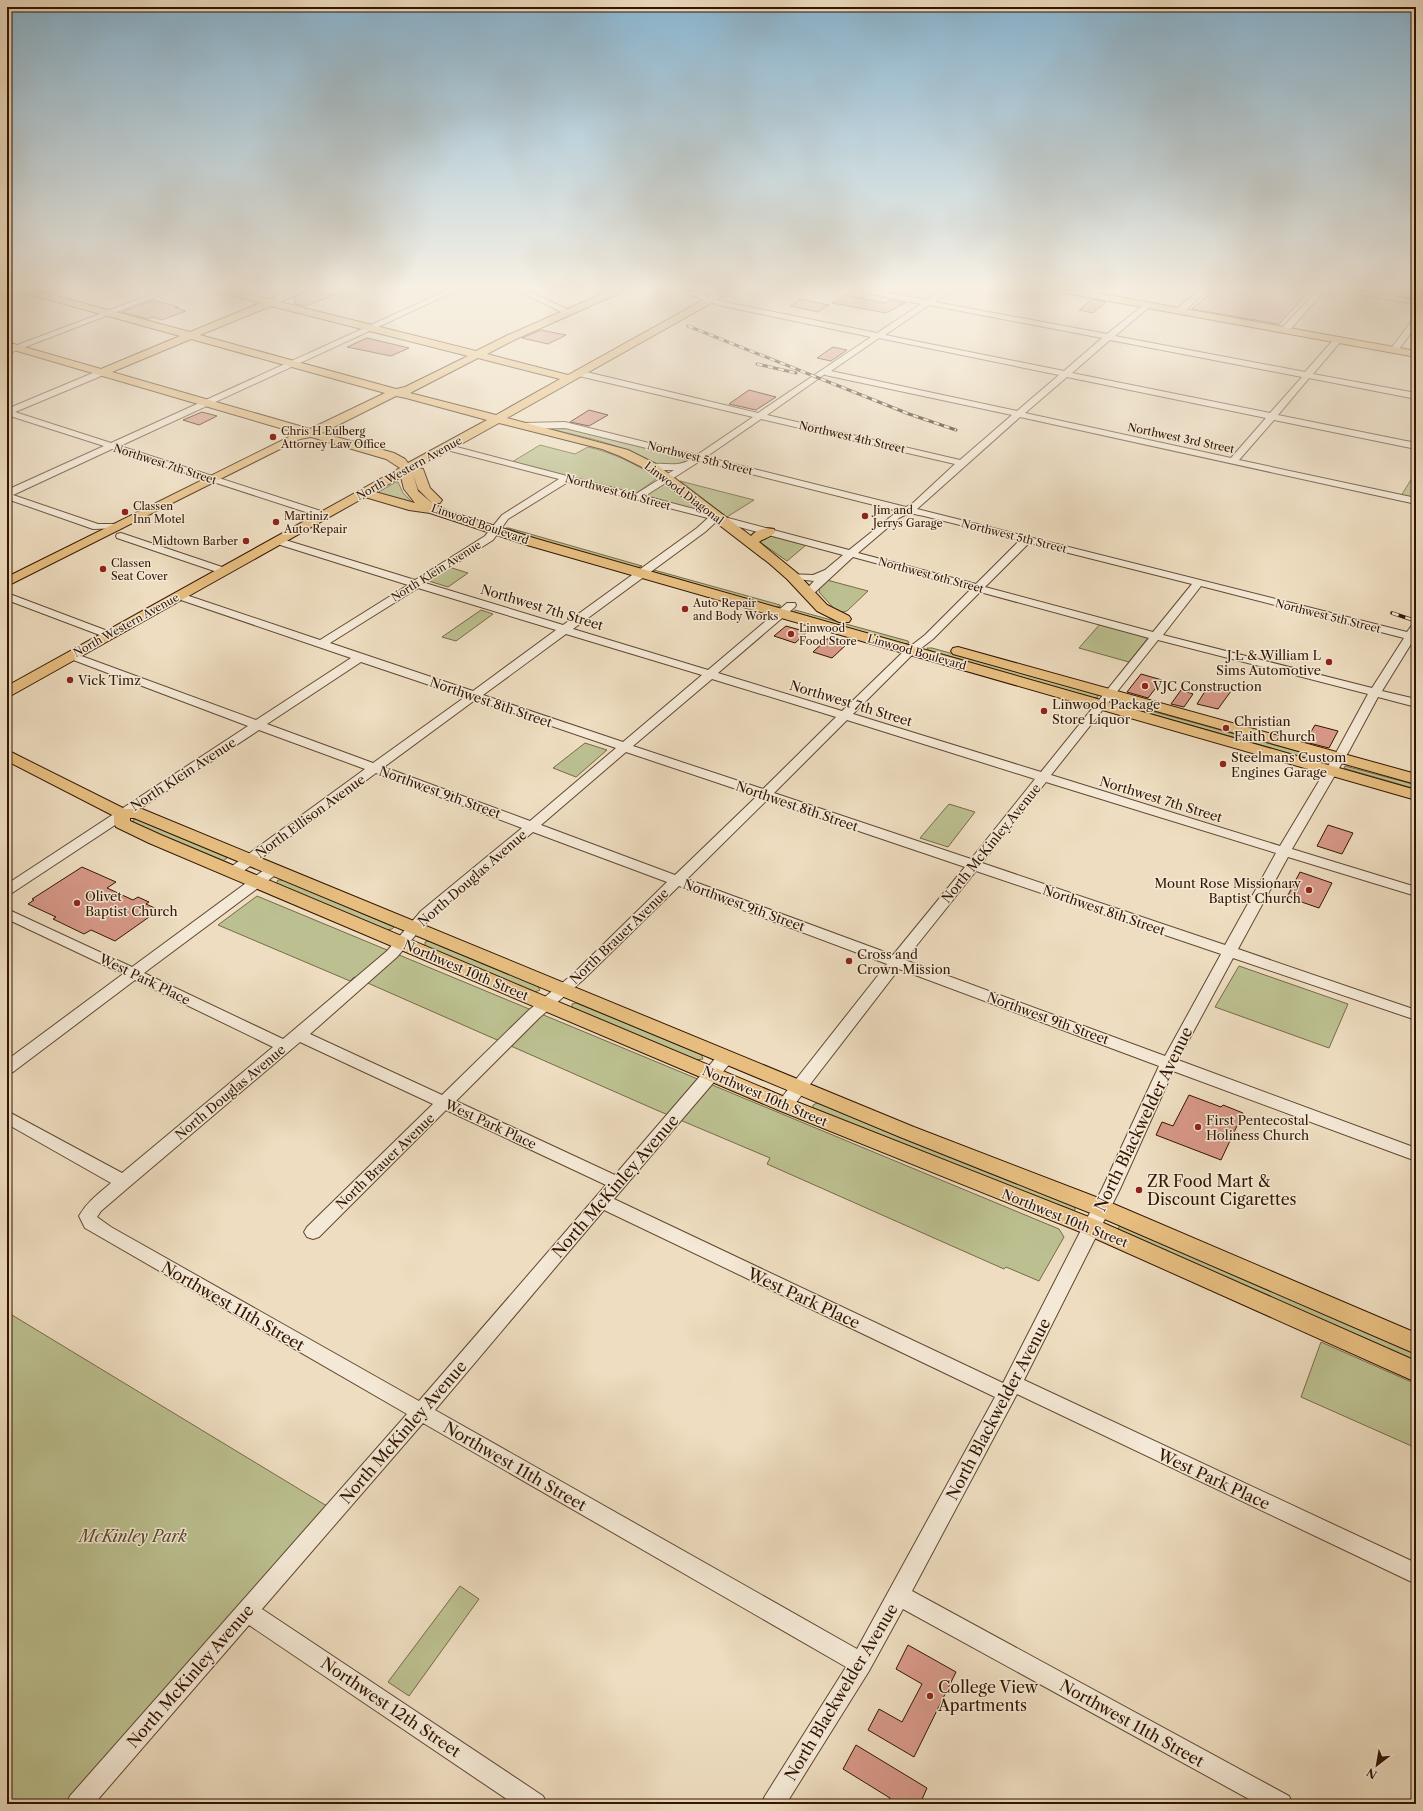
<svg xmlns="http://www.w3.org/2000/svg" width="1423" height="1811" viewBox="0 0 1423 1811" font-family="'Libre Caslon Text',serif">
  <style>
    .green { fill: #bcc090; stroke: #776a48 }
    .building { fill: #d79887; stroke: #321500 }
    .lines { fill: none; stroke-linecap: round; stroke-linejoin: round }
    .minor-casing { stroke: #614730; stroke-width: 2 }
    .major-casing { stroke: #321500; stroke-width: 2 }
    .minor { fill: #f4e9d6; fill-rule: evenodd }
    .major { fill: #e7be80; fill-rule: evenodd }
    .rail-far1-casing { stroke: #321500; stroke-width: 3 }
    .rail-casing { stroke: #321500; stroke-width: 3.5 }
    .rail-far1 { stroke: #f4e9d6; stroke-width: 2; stroke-dasharray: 5.5; stroke-linecap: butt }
    .rail { stroke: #f4e9d6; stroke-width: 2.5; stroke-dasharray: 7; stroke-linecap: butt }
    .poi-dot { fill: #8f2418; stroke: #f4e9d6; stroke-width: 1.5 }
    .labels { text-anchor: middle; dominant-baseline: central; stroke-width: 3; stroke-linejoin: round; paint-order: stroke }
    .far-poi-label { font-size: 11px; fill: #321500; stroke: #f4e9d6; text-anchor: start }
    .far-street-label { font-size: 11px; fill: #321500; stroke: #f4e9d6 }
    .street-label { font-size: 13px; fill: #321500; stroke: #f4e9d6 }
    .poi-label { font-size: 13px; fill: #321500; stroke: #f4e9d6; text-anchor: start }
    .near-street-label { font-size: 16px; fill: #321500; stroke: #f4e9d6 }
    .near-poi-label { font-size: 16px; fill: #321500; stroke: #f4e9d6; text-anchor: start }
    .near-park-label { font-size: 16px; font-style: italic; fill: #5b482b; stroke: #f4e9d6 }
  </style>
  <rect width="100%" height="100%" fill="#eeddc0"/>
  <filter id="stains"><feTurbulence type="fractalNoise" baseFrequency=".005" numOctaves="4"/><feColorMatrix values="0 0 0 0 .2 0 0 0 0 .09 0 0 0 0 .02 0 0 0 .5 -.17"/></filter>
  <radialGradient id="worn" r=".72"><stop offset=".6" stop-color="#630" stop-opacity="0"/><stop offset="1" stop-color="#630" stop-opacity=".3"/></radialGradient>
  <g class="green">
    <path d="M557,425L690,458V459C681,465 671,466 660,465C650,464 634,453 624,449C598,439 570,434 543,427Z"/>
    <path d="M540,445L575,454L588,447C613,453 634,463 656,477L655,480L635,494L512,462Z"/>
    <polygon points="1415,473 1416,499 1401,496"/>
    <polygon points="680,481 754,500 727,517"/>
    <polygon points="396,482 398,482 403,493 414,504 377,493"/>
    <polygon points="664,483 697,509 697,510 644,496"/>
    <polygon points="506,528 509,528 642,566 637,568 537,539"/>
    <polygon points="770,536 806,545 787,561 760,542 759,540"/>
    <polygon points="449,567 468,573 448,587 429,581"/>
    <polygon points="654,570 780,605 781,606 776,607 654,572 653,571"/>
    <polygon points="827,580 868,591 847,611 838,613 819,592 820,587"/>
    <polygon points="481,610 493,614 456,641 442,637"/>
    <polygon points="795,610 908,641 909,643 905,644 794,612"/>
    <polygon points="1101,623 1148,638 1129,662 1079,648"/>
    <polygon points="927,648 932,648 1097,694 1098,697 1094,698 928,650"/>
    <polygon points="1115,701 1325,759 1326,762 1323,763 1116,704 1114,702"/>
    <polygon points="585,743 607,750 576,777 553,768"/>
    <polygon points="1345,766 1416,785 1416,789 1347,769 1344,768"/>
    <polygon points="949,804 975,812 948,847 920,838"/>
    <polygon points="137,819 224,855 227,858 223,861 217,860 133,823 133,820"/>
    <polygon points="278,880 284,880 394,927 392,929 387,930 276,884"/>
    <polygon points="257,896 1059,1229 1064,1237 1039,1281 1006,1267 1004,1269 767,1164 770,1158 654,1109 354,977 350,981 218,925"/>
    <polygon points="429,941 537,985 540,990 535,992 425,947 425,942"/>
    <polygon points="1239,966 1348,1004 1329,1048 1215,1007"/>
    <polygon points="576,1003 701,1054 703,1059 696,1060 574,1009 572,1008 572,1004"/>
    <polygon points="817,1103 1075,1206 1075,1210 1073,1211 816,1111 813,1108 813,1105"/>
    <polygon points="1120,1224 1416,1353 1416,1363 1118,1230"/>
    <polygon points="7,1312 327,1506 66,1804 7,1804"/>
    <polygon points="1321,1342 1416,1384 1416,1448 1301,1397"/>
    <polygon points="460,1586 479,1599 409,1696 388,1682"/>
  </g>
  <g class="building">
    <polygon points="312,290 313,290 334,295 306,306 295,304 294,297"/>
    <polygon points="1214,290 1311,290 1279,324 1192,309"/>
    <polygon points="846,295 885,303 889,300 905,303 886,313 832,303"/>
    <polygon points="801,299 829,305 818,312 790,306"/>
    <polygon points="1092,299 1106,302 1093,313 1079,310"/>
    <polygon points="153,300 179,307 175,308 186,311 162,320 152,317 148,319 122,312"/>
    <polygon points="541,330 566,335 548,344 522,338"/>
    <polygon points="367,338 409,348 391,356 347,347"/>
    <polygon points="833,347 847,350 831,361 817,358"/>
    <polygon points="749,390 776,397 756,410 729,404"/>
    <polygon points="589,410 608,415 589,426 570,422"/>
    <polygon points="202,412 217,416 199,425 183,420"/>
    <polygon points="786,626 807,632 795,643 774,636"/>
    <polygon points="833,638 848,643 832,658 813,652 827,639"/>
    <polygon points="1141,674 1162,680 1148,698 1127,692"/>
    <polygon points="1209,685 1231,691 1218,709 1197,704"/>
    <polygon points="1181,690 1193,694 1184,707 1171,704"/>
    <polygon points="1315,725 1338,731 1329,748 1305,742"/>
    <polygon points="1328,825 1353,833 1342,854 1317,846"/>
    <polygon points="82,867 116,882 107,888 133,900 138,897 149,902 146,904 159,910 115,941 91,930 84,934 53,919 56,917 28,904 34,900 32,899"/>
    <polygon points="1300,872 1332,883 1319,908 1287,897"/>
    <polygon points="1189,1095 1221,1107 1223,1105 1243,1113 1221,1160 1156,1135 1162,1122 1173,1126"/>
    <polygon points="908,1645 956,1672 914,1757 868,1730 879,1709 902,1722 922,1684 896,1669"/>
    <polygon points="856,1745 927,1788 920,1804 888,1804 890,1798 843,1769"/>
  </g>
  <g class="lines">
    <g class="minor-casing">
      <g id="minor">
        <polygon points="10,290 21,290 7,295 7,291"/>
        <polygon points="163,290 173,290 7,354 7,349"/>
        <polygon points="448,290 458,290 120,446 327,513 329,515 327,517 321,517 112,449 13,495 98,524 121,524 122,526 121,528 93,529 7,499 7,490 104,446 7,415 7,409 100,370 106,370 106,374 15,412 111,443"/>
        <polygon points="516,290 526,290 573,312 569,314 566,314"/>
        <path d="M678,290H688L720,301L877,333L921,304L862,292L858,290H872L927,300L942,290H951L935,302L1107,334L1146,303L1150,305L1149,307L1115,336L1305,372L1335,338H1338L1342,340L1313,374L1416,393V399L1309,378L1278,415L1416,443V449L1274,420L1239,460L1416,498V504L1020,417L917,509L1407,632L1412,625L1416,624V636L1382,691L1416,699V707L1378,697L1349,751L1292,849L1416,887V896L1288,857L1238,949L1416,1010V1020L1233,958L1178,1060L1416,1148V1161L1173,1071L1120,1189L1024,1380L1416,1563V1584L1017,1394L912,1591L1289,1796L1293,1804H1258L903,1609L869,1671L786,1804H761L765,1796L846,1667L423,1423L262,1609L543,1796L547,1804H514L249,1625L94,1804H66L70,1796L407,1414L85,1228L79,1216C87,1202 99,1193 111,1183L7,1124V1111L122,1173L273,1047L135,980L13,1072L7,1074V1060L123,974L7,919V909L132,967L268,867H278L280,870L278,873L144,973L283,1039L387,951L421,911L522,828L376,773L238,875H228L226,872L228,869L365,769L259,730L12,893L7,894V884L248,726L68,658L66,656L68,654H76L256,720L351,658L175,598L174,596L175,594H183L320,640L408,585L274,543L273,541L274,539H282L415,580L485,536L502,515L559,479L443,449L441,447L443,445H449L636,494L674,470H652L649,469L647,467L649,465C663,461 677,469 691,459L565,428L524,429L520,426L524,423L565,422L697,455L753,417L575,375V371L578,370L758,413L871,337L718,305ZM929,305L1102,338L1064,371L885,335ZM879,338L1059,375L1017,411L831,371ZM1110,340L1302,377L1270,413L1072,373ZM825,374V375L1012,415L960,460L767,415ZM1067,377L1266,418L1231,458L1025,413ZM761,419L955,464L913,503L906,507L706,457ZM700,461L890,509L898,511L849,550L645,496ZM568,482L708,518L697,528L563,625L425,583L493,540L508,519ZM909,513L924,516L1020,540L976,584L858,553L899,518ZM717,521L843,555L825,570L813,575L788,574L787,576L788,578L814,581L803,593L804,595H812L853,557L971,589L925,635L903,652L842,711L718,673L795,607L796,605L795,603H787L708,670L573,629L705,532ZM1029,543L1192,584L1153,632L985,587ZM1201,586L1404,638L1372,688L1163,635ZM418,588L556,630L473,691L330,643ZM980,592L1149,638L1041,772L853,714L911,656L933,639ZM566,634L702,675L623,742L483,695ZM1158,640L1368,694L1337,751L1280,846L1051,775ZM361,662L465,697L373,763L267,724ZM712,679L836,717L763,789L633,746ZM475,700L616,748L530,821L384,767ZM847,720L1035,779L971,859L774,793ZM626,752L757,796L675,875L541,825ZM1046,782L1276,853L1225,945L982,863ZM767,800L965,867L893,955L687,879ZM533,832L667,882L573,974L529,1010L442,1095L310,1034L397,957L431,917ZM976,871L1221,954L1165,1056L905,960ZM679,886L887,964L779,1101L777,1105L779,1109L785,1111L791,1109L899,969L1159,1066L1102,1189L1003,1383L614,1199L732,1061L734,1057L732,1053L726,1052L720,1053L615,1175L456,1101L539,1018L583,980ZM300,1042L433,1104L307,1227L304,1232L307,1237L313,1239L319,1237L446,1110L606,1185L419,1401L111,1227L97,1217L101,1211L129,1187ZM604,1210L995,1397L857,1649L435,1410Z"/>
        <polygon points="1199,290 1207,290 1183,313 1177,313 1177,309"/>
        <polygon points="1317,290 1325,290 1288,332 1282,332 1282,328"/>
        <polygon points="1342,290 1358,290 1416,300 1416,304 1346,292"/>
        <polygon points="1413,319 1416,319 1416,326 1397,352 1391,352 1390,350"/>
        <polygon points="121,533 228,569 229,571 228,573 220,573 117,538 116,536 117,534"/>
        <polygon points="7,593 113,633 115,635 109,638 105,637 7,600"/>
      </g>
    </g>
    <g class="major-casing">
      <g id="major">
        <path d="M19,290H34L190,332L260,303L218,292L216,290H232L269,299L292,290H305L303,292L280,302L476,351L508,335L611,290H624L622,292L516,339L487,354L568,375L721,290H733L731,292L507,418L628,450L656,464L751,536C756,530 766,527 774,529L775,532C772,537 764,538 759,542L797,573L827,605L849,616L851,619L849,622H839L817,611L787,579L770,564L648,470L620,456L602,449L499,423L418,468L423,469L430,488L442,500L440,503H432L418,489L413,474L418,491L433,504L451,512L537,539L1416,790V800L527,545L430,513L409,510L365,497L12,695L7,697V686L400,468L386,459L311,437L300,439L7,586V577L297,433L7,348V342L101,369L180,336L21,292ZM271,306L468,356L405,387L396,389L200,335ZM191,339L385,393L310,429L112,372ZM478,358L560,379L496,415L410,393ZM396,396L406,398L487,420L408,463L405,459L394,453L322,433ZM401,477L404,489L415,503L375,492Z"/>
        <polygon points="1060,290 1080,290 1416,351 1416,357 1065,293"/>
        <polygon points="958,647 1416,774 1416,784 953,654 951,651 953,648"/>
        <polygon points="7,750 125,809 142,809 914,1127 1109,1202 1416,1333 1416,1354 1093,1214 900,1137 134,818 130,818 130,821 161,835 792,1100 1099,1221 1416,1361 1416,1382 1083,1233 778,1110 149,843 116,827 114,823 114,816 7,761"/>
      </g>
    </g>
    <use href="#minor" class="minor"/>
    <use href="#major" class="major"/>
    <g class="rail-far1-casing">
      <g id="rail-far1">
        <polyline points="688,326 909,414 956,430"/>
        <polyline points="757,364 796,373"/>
      </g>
    </g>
    <g class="rail-casing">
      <polyline id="rail" points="1392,613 1416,621"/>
    </g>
    <use href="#rail-far1" class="rail-far1"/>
    <use href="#rail" class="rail"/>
  </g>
  <linearGradient id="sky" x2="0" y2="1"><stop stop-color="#89b7d4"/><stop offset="0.53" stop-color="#f7f0e3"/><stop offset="1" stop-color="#f7f0e3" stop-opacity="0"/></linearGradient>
  <rect width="1423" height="543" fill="url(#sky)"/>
  <g class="poi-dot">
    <circle cx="273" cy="437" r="4"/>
    <circle cx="125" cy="512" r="4"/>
    <circle cx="865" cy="516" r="4"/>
    <circle cx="276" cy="522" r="4"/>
    <circle cx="246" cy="541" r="4"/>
    <circle cx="103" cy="569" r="4"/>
    <circle cx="685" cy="609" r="4"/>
    <circle cx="791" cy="634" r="4"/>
    <circle cx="1329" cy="662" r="4"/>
    <circle cx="70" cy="680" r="4"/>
    <circle cx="1145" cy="686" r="4"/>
    <circle cx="1044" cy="711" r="4"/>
    <circle cx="1226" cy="728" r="4"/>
    <circle cx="1223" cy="764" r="4"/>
    <circle cx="1309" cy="890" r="4"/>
    <circle cx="77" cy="903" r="4"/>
    <circle cx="849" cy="961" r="4"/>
    <circle cx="1198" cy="1127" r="4"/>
    <circle cx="1139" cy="1190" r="4"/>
    <circle cx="930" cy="1696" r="4"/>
  </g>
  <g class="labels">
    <g class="far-poi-label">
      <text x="281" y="431">Chris H Eulberg<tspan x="281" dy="13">Attorney Law Office</tspan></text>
      <text x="133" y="506">Classen<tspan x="133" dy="13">Inn Motel</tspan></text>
      <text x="873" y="510">Jim and<tspan x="873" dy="13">Jerrys Garage</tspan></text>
      <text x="284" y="516">Martiniz<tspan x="284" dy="13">Auto Repair</tspan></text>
      <text x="238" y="541" text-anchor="end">Midtown Barber</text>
      <text x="111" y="563">Classen<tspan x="111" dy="13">Seat Cover</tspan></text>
      <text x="693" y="603">Auto Repair<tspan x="693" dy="13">and Body Works</tspan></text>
      <text x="799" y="628">Linwood<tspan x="799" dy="13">Food Store</tspan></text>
    </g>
    <g class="far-street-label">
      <text transform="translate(852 437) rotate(13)">Northwest 4th Street</text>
      <text transform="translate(1181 438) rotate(12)">Northwest 3rd Street</text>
      <text transform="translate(700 458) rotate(14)">Northwest 5th Street</text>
      <text transform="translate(165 464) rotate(18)">Northwest 7th Street</text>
      <text transform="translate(409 468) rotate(-29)">North Western Avenue</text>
      <text transform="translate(618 492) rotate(15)">Northwest 6th Street</text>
      <text transform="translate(684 493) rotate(37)">Linwood Diagonal</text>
      <text transform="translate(480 524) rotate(19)">Linwood Boulevard</text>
      <text transform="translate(1014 536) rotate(14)">Northwest 5th Street</text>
      <text transform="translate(436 571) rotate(-32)">North Klein Avenue</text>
      <text transform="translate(931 575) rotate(15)">Northwest 6th Street</text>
      <text transform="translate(1328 616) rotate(14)">Northwest 5th Street</text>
      <text transform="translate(126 625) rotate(-29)">North Western Avenue</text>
      <text transform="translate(917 652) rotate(16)">Linwood Boulevard</text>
    </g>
    <g class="street-label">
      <text transform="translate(542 607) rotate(17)">Northwest 7th Street</text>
      <text transform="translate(491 702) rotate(19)">Northwest 8th Street</text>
      <text transform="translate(851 703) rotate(17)">Northwest 7th Street</text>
      <text transform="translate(183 774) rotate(-33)">North Klein Avenue</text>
      <text transform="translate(440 792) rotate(20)">Northwest 9th Street</text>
      <text transform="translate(1161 799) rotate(17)">Northwest 7th Street</text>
      <text transform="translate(797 806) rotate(19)">Northwest 8th Street</text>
      <text transform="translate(310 816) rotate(-36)">North Ellison Avenue</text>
      <text transform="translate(991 843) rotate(-51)">North McKinley Avenue</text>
      <text transform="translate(472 878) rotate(-41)">North Douglas Avenue</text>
      <text transform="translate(744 905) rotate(20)">Northwest 9th Street</text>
      <text transform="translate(1104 910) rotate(19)">Northwest 8th Street</text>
      <text transform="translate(619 936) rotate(-44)">North Brauer Avenue</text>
      <text transform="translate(466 970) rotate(23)">Northwest 10th Street</text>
      <text transform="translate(145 979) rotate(26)">West Park Place</text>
      <text transform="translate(1048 1018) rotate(20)">Northwest 9th Street</text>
      <text transform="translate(230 1092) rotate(-40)">North Douglas Avenue</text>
      <text transform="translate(765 1096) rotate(23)">Northwest 10th Street</text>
      <text transform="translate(491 1124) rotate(25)">West Park Place</text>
      <text transform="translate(385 1161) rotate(-44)">North Brauer Avenue</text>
      <text transform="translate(1065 1218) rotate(22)">Northwest 10th Street</text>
    </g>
    <g class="poi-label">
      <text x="1321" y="655" text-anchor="end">J L &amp; William L<tspan x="1321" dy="15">Sims Automotive</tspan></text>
      <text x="78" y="680">Vick Timz</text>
      <text x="1153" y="686">VJC Construction</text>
      <text x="1052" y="704">Linwood Package<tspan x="1052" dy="15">Store Liquor</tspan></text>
      <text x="1234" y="721">Christian<tspan x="1234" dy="15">Faith Church</tspan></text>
      <text x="1231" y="757">Steelmans Custom<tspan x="1231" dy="15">Engines Garage</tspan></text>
      <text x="1301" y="883" text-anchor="end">Mount Rose Missionary<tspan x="1301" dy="15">Baptist Church</tspan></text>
      <text x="85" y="896">Olivet<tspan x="85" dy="15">Baptist Church</tspan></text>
      <text x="857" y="954">Cross and<tspan x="857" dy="15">Crown Mission</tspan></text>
      <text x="1206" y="1120">First Pentecostal<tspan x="1206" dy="15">Holiness Church</tspan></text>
    </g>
    <g class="near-street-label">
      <text transform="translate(1143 1119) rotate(-64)">North Blackwelder Avenue</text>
      <text transform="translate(615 1186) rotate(-49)">North McKinley Avenue</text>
      <text transform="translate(804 1298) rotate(25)">West Park Place</text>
      <text transform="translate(233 1306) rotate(30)">Northwest 11th Street</text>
      <text transform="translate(998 1409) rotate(-62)">North Blackwelder Avenue</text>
      <text transform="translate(403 1432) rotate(-49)">North McKinley Avenue</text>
      <text transform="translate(515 1466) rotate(30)">Northwest 11th Street</text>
      <text transform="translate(1214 1479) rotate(25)">West Park Place</text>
      <text transform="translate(190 1676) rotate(-49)">North McKinley Avenue</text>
      <text transform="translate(841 1692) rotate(-59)">North Blackwelder Avenue</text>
      <text transform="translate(391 1707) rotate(34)">Northwest 12th Street</text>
      <text transform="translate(1132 1723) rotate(29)">Northwest 11th Street</text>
    </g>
    <g class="near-poi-label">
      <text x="1147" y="1181">ZR Food Mart &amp;<tspan x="1147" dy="18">Discount Cigarettes</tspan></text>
      <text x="938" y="1687">College View<tspan x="938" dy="18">Apartments</tspan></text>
    </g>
    <g class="near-park-label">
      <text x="133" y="1536">McKinley Park</text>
    </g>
  </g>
  <rect width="1423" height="1811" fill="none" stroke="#eeddc0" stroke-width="24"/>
  <rect x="8" y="8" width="1407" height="1795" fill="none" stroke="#321500" stroke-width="2"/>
  <rect x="12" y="12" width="1399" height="1787" fill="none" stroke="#321500"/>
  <g transform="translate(1377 1765) rotate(211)" stroke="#f4e9d6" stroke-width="3" paint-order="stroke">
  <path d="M0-3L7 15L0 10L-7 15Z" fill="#321500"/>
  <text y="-6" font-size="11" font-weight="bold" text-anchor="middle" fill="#321500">N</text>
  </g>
  <rect width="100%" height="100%" filter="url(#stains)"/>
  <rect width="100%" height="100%" fill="url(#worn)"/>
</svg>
